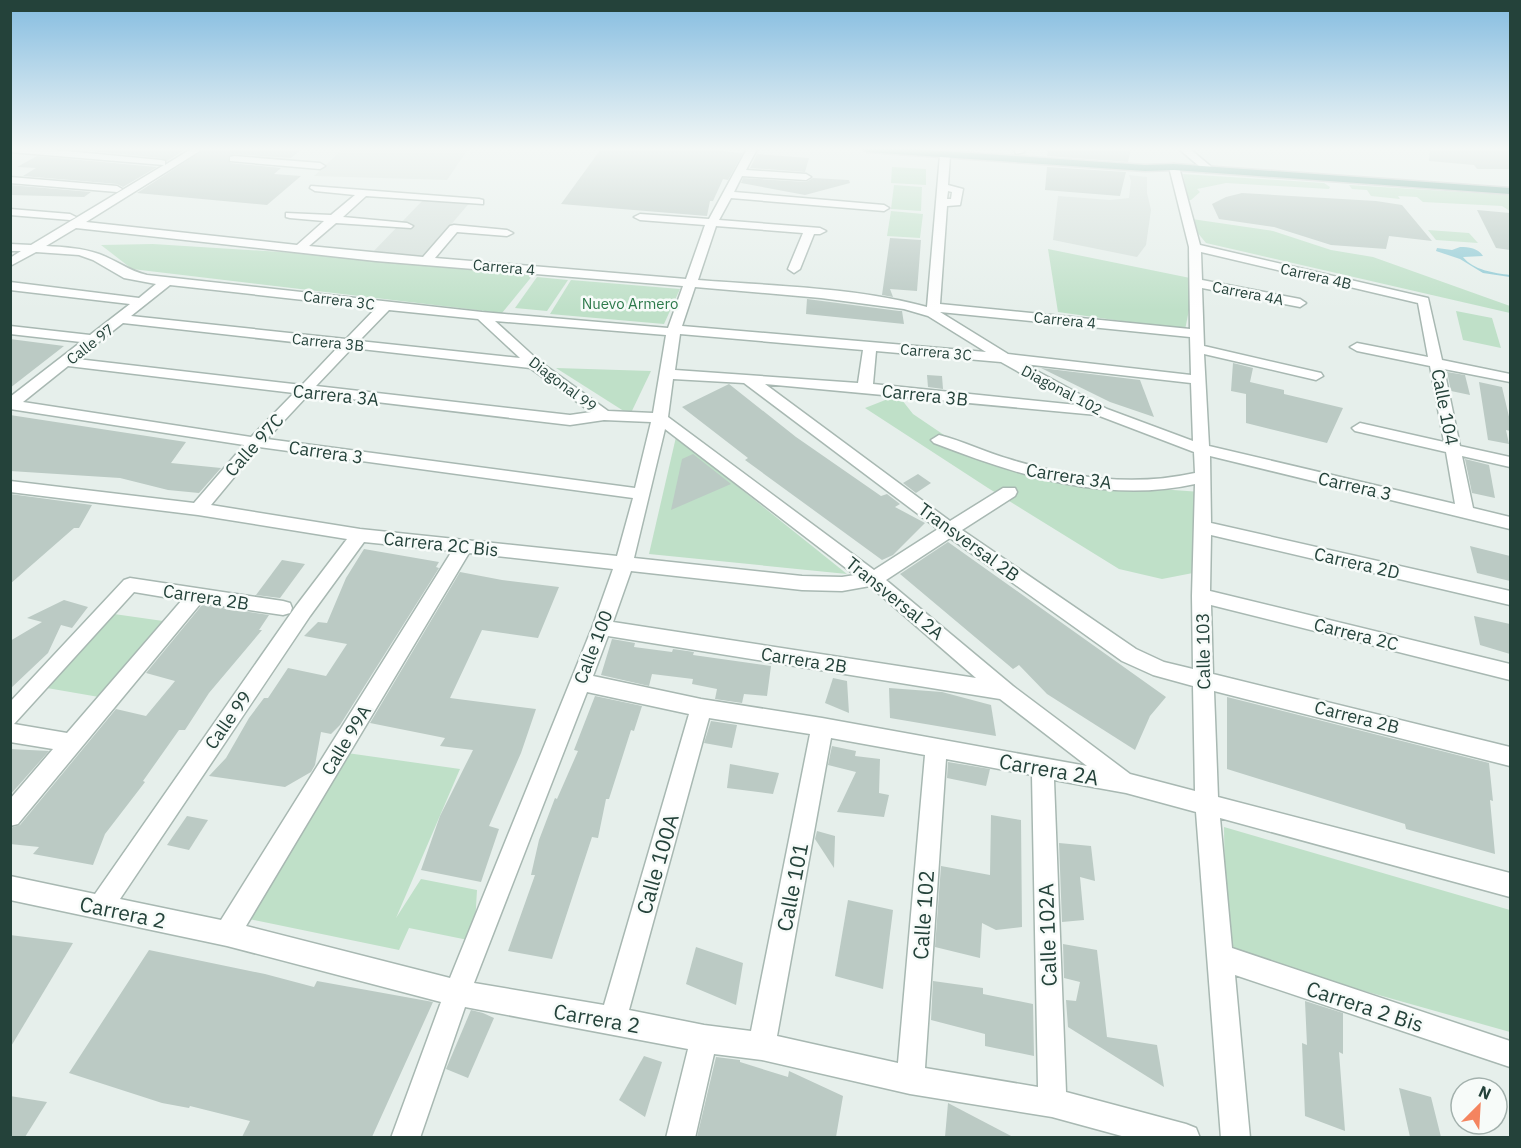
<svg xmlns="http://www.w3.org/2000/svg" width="1521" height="1148" viewBox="0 0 1521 1148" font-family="'IBM Plex Sans',sans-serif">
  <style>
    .built { fill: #d4dfda }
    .green { fill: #bfe0c8 }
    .water { fill: #8ec9d4 }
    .building { fill: #bbcac4 }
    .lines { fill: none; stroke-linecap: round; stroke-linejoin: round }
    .minor-casing { stroke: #a8b8b2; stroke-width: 3 }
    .major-casing { stroke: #c2cac8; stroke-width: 3 }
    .minor { fill: #fff; fill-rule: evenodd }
    .major { fill: #6aa596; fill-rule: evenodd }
    .labels { text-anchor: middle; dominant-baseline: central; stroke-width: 5; stroke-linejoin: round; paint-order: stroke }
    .far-street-label { font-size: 15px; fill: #24423a; stroke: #f7fbf9 }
    .far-park-label { font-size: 15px; fill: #2d7a4b; stroke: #f7fbf9 }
    .street-label { font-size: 18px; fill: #24423a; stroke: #f7fbf9 }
    .near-street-label { font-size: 21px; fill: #24423a; stroke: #f7fbf9 }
  </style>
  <rect width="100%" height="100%" fill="#e6efeb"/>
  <g class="built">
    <polygon points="343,149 468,149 447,180 314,176"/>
    <polygon points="1129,175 1147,177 1147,193 1151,210 1146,245 1137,257 1053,240 1058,196 1110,200 1129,198 1131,181"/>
    <polygon points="426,197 471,201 421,260 371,254"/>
  </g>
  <g class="green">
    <polygon points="892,167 926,169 926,185 891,183"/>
    <polygon points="1183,174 1324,183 1330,187 1329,189 1226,183 1197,189 1200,192 1191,200 1188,200"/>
    <polygon points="894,185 922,187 921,211 891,209"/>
    <polygon points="1349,185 1510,195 1510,211 1502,206 1423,202 1417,197 1398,196 1400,199 1371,196 1367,190 1352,189"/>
    <polygon points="891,211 923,214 920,238 887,236"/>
    <polygon points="1192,219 1273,231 1331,250 1373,257 1510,306 1510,313 1206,243 1193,227"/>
    <polygon points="1428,230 1469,233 1478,243 1436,240"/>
    <polygon points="153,244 312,254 533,275 502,313 132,269 101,245"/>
    <polygon points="1048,249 1195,279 1185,330 1058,312"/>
    <polygon points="537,277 568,280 547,311 515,308"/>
    <polygon points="571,280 680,289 664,324 550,314"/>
    <polygon points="1456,311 1492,318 1501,348 1463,340"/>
    <polygon points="556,368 651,371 630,415"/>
    <polygon points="898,395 913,414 944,435 1014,465 1131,487 1201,492 1198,572 1162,579 1119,569 988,488 865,408"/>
    <polygon points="676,437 847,574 649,554"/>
    <polygon points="114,614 163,621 99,697 47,688"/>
    <polygon points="347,753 460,769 396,918 421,879 477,890 475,924 468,940 409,928 399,950 239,917"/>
    <polygon points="1224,827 1510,910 1510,1032 1226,952"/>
  </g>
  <path class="water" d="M1460,247C1469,247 1478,248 1483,256L1463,257C1473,270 1494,273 1510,275V277L1483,273L1460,259L1436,251L1437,248L1452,250Z"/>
  <g class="building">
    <polygon points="71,149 186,149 167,161 161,158"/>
    <polygon points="205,149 302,149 291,158 234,154 228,157 230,163 281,168 274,174 301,176 267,205 137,193"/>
    <polygon points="601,149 701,149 743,153 728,180 723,179 713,201 710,201 707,216 561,204"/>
    <polygon points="1048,149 1131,149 1128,162 1047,156"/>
    <polygon points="1430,149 1510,149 1510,169 1477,169 1474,165 1429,161"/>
    <polygon points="757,154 809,158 805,172 750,168"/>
    <polygon points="37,156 157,167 123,187 117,184 23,176 36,168 17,167"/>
    <polygon points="1047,167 1126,172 1120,196 1045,190"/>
    <polygon points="743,178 806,182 813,178 849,180 850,183 805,195 741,183"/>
    <polygon points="10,185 91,192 84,197 10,195"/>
    <polygon points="1242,193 1376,201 1402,205 1432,241 1389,236 1386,249 1331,245 1274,227 1219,219 1212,204 1226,197"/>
    <polygon points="1477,210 1510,213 1510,250 1496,248"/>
    <polygon points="890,238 921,240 917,291 890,289 893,297 882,295"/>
    <polygon points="807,299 899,311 902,311 904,324 806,314"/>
    <polygon points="10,339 64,346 10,388"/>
    <polygon points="1233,363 1253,368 1250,382 1284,390 1284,394 1343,408 1327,443 1246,423 1246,394 1231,391"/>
    <polygon points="1041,368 1140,380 1154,417 1110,402"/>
    <polygon points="1447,372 1465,375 1470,395 1451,391"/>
    <polygon points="927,375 942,376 943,389 928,387"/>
    <polygon points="1479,382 1502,387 1510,421 1510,431 1506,430 1509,444 1488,440"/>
    <polygon points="729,384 796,437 881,496 887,494 900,504 895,507 925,523 893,555 882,560 745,460 748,458 682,407"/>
    <polygon points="10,415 186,442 171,463 221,468 199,493 168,490 120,478 10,471"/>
    <polygon points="693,454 731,484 671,510 682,459"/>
    <polygon points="1465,459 1489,465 1495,498 1472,493"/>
    <polygon points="918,474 931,483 916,493 903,483"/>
    <polygon points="10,494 92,505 79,528 74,528 10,584"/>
    <polygon points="948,542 1166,697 1150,716 1135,750 1047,694 1019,665 1013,669 900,574"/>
    <polygon points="1470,546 1510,556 1510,581 1477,573"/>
    <polygon points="364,549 439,562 436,567 439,568 340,725 331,734 321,732 315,765 311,772 285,787 209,776 226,758 249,718 264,698 268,698 288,668 326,676 347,644 304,636 318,622 327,623 346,578"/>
    <polygon points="282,560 305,564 280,598 256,595"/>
    <polygon points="460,572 502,580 559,587 538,638 482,630 450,698 536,709 521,753 489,826 499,829 481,882 421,870 440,816 473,750 440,746 445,738 370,723"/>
    <polygon points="64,600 88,607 72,628 61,625 48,653 10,689 10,641 42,622 27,618"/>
    <polygon points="202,605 269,615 259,630 262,630 209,693 185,730 179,730 143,781 145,782 105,834 93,865 33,854 39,847 10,844 10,828 20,825 116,709 146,716 175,681 146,673"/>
    <polygon points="1474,616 1510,624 1510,654 1480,645"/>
    <polygon points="612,639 635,643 634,647 672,652 673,649 694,652 693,655 771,666 767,696 744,694 742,703 715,699 717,689 692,684 693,679 652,674 649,686 601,675"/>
    <polygon points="833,678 847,681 849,713 825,703"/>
    <polygon points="889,688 942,692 991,705 996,736 890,718"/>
    <polygon points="595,696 642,706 634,731 631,730 609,799 606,799 598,838 592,837 552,959 508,951 535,875 531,875 539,840 555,798 557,799 578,751 574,750"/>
    <polygon points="1227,697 1489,763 1493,801 1490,800 1495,854 1406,829 1405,824 1227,769"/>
    <polygon points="711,721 737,725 732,748 704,743"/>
    <polygon points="832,746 856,751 855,756 880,759 879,793 889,795 884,817 837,812 856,772 828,765"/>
    <polygon points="10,749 49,751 10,795"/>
    <polygon points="948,762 990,769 986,786 947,778"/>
    <polygon points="730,764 779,773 773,794 727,788"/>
    <polygon points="991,815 1021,820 1022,927 996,930 982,923 980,958 935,947 941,866 990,875"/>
    <polygon points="187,816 208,820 189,850 167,845"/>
    <polygon points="817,831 835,836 834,868 815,839"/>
    <polygon points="1059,843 1091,846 1095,881 1080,877 1084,920 1062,922"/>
    <polygon points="848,900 893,910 883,989 835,976"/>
    <polygon points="10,935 73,943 10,1048"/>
    <polygon points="1063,944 1097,950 1107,1037 1157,1045 1164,1087 1068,1027 1066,1000 1076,1001 1080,982 1064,978"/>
    <polygon points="696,947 743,963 736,1005 686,984"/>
    <polygon points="149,950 265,974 314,987 317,981 433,1002 372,1137 242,1137 250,1121 190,1106 189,1108 162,1103 69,1073"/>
    <polygon points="933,981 983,988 983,994 1033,1004 1034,1056 985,1046 985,1034 931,1020"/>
    <polygon points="1305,1001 1343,1013 1343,1054 1339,1052 1345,1131 1305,1116 1302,1043 1307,1045"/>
    <polygon points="471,1010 483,1013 494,1018 468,1078 446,1069"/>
    <polygon points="644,1056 662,1062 645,1117 619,1100"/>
    <polygon points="716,1057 740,1060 740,1062 788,1077 789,1071 843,1096 836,1137 697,1137"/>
    <polygon points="1399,1088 1431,1097 1441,1137 1410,1137"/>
    <polygon points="10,1096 47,1102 25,1137 10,1137"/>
    <polygon points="948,1103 1013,1137 945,1137"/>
  </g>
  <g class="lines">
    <g class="minor-casing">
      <g id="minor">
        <path d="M10,149H44L161,160L165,161V165L191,149H203L86,222L297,245L324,221L290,218L286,217V213L331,215L355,195L315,191L310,188L311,186L479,199L483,200V204L366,196L343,217L407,223L413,226L411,228L336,223L309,246L423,257L450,226L454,225L507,230L513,233L507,236L457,232L435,258L686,279L705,225L640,220L634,217L640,214L709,219L747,149H757L746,170L806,174L811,177L806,180L742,176L734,192L884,205L889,208L884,211L731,198L719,220L820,228L826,231L820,234H814L800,269L794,273L788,269L803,233L716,226L698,280C771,286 856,287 927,307L940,155L945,152L950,155L948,185L963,189L960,205L947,206L940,304L1190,329L1189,247L1169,167L1174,164L1179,167L1200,245L1428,298L1442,360L1510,374V382L1444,369L1460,446L1510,457V467L1462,456L1473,508L1510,517V529L1210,456L1211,523L1510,591V605L1211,535L1210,591L1510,664V680L1211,605L1213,674L1510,747V766L1214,691L1218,797L1510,873V897L1220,818L1232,948L1510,1041V1067L1235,975L1250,1138H1221L1196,812L1126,793L1054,780L1066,1092L1186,1124L1196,1128L1200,1138H1129L1052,1117L910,1094L762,1060L714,1054L695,1138H666L688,1049L465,1007L420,1138H391L441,1002L227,946L10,900V876L95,894L296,606L347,539L198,515L10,492V481L194,503L244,445L10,409V397L81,342L10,334V326L90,335L130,304L10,290V282L139,298L156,284L124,278L93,260L79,255L36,252L10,266V258L21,251H10V244L31,245L164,165L10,152ZM948,191L952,192L951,199H947ZM76,228L376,261L683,286L668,328L482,312L147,275C129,271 116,260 99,254C82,248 64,247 46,246ZM1201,252L1418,303L1428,357L1357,343L1350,347L1357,351L1430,366L1444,442L1360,423L1352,428L1355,431L1446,452L1455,504L1209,446L1204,354L1316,380L1323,376L1321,373L1204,346L1202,288L1300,307L1306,303L1300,299L1202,280ZM170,285L376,308L346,339L131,316ZM695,287L821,298L904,309L928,316L986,352L682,326ZM389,310L478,319L520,358L359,341ZM940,312L1190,337L1191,375L1008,354ZM495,321L666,335L653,413L608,411L539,361ZM123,323L338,347L302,385L77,359ZM680,334L863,350L858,383L675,370ZM352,348L530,368L591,412L570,415L316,386ZM876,351L1001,362L1077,405L873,384ZM1024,364L1191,383L1193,441L1107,409ZM68,366L294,393L251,437L23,402ZM673,379L744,383L938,529L874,570L668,417ZM765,384L1097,415L1194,452L1195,473C1132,487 1070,478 1009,459C985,452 963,441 939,435L931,440L934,443C1017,475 1105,504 1195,484L1192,596L1193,669L1164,662L1136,649L962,530L1015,496L1017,492L1015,488H1003L950,521ZM309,394L570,425L604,420L651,422L635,488L267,439ZM665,429L855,575L842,577L802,576L634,558ZM259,447L633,498L617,556L360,529L211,505ZM950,538L1122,661L1153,675L1193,686L1195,791L1130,774L1013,686L886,580ZM364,542L452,551L221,920L120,899L310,616ZM469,553L613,569L592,628L450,978L246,926ZM631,571L802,590L842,591L870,586L976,678L613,622ZM608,636L1000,699L1087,766L822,718L701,699L593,676ZM587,692L689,714L604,1005L474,983ZM709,718L810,734L751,1031L704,1025L629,1010ZM831,738L925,755L898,1063L777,1036ZM946,759L1032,775L1038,1087L925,1068Z"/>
        <polygon points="1014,149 1024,149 1024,152 1016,154"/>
        <polygon points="1179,149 1190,149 1215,170 1206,172"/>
        <polygon points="234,156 320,163 325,166 320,169 230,161 230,157"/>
        <polygon points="10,177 117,186 122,189 117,192 10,183"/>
        <polygon points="10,209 70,214 76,217 70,220 10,215"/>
        <path d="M130,578L283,601L290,603L292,608L290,613L283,615L201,603L18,824L10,826V799L53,749L10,742V702L124,580ZM134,592L182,600L67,733L14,724Z"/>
      </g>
    </g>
    <g class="major-casing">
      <polygon id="major" points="862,149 914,149 1145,165 1174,164 1510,188 1510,194 1174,170 1145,171 867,152"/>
    </g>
    <use href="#minor" class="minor"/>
    <use href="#major" class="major"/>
  </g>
  <linearGradient id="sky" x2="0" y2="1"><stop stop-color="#84bce0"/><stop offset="0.48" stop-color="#f4f8f6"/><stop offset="1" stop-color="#f4f8f6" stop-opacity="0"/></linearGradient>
  <rect width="1521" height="310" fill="url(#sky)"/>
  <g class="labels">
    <g class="far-street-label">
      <text transform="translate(504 267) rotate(5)">Carrera 4</text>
      <text transform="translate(1316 276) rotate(13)">Carrera 4B</text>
      <text transform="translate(1248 293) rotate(11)">Carrera 4A</text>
      <text transform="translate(339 300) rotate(7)">Carrera 3C</text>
      <text transform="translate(1065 320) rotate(6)">Carrera 4</text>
      <text transform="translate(328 342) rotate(6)">Carrera 3B</text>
      <text transform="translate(90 344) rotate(-38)">Calle 97</text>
      <text transform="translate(936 352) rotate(5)">Carrera 3C</text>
      <text transform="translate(563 384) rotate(37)">Diagonal 99</text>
      <text transform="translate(1062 390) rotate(28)">Diagonal 102</text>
    </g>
    <g class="far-park-label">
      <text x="630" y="303">Nuevo Armero</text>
    </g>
    <g class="street-label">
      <text transform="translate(336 395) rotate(6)">Carrera 3A</text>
      <text transform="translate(925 395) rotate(6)">Carrera 3B</text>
      <text transform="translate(1445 407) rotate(79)">Calle 104</text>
      <text transform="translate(254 445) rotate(-48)">Calle 97C</text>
      <text transform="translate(326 452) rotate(8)">Carrera 3</text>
      <text transform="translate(1069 476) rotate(9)">Carrera 3A</text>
      <text transform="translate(1355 486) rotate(13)">Carrera 3</text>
      <text transform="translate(969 542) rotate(36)">Transversal 2B</text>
      <text transform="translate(441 544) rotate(6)">Carrera 2C Bis</text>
      <text transform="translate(1357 563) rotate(13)">Carrera 2D</text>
      <text transform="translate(206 597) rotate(9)">Carrera 2B</text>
      <text transform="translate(895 598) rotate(39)">Transversal 2A</text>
      <text transform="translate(1356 634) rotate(14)">Carrera 2C</text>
      <text transform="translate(593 647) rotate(-69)">Calle 100</text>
      <text transform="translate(1203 651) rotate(-91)">Calle 103</text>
      <text transform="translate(804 660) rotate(9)">Carrera 2B</text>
      <text transform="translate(1357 717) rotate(14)">Carrera 2B</text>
      <text transform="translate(228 720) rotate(-55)">Calle 99</text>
      <text transform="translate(346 740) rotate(-59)">Calle 99A</text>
    </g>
    <g class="near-street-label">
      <text transform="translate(1049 769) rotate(10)">Carrera 2A</text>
      <text transform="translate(657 864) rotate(-74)">Calle 100A</text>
      <text transform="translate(792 887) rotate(-79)">Calle 101</text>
      <text transform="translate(123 912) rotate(12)">Carrera 2</text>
      <text transform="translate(923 915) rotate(-86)">Calle 102</text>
      <text transform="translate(1047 935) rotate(-92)">Calle 102A</text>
      <text transform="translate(1365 1006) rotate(18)">Carrera 2 Bis</text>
      <text transform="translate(597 1018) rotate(10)">Carrera 2</text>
    </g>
  </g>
  <rect width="1521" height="1148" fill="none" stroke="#24423a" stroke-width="24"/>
  <g transform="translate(1479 1106) rotate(24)"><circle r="28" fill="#f7fbf9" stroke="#a3b1ad" stroke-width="1.5"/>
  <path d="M0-4.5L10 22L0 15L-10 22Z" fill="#f4845f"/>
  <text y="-9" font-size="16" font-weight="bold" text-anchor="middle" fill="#24423a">N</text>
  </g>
</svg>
